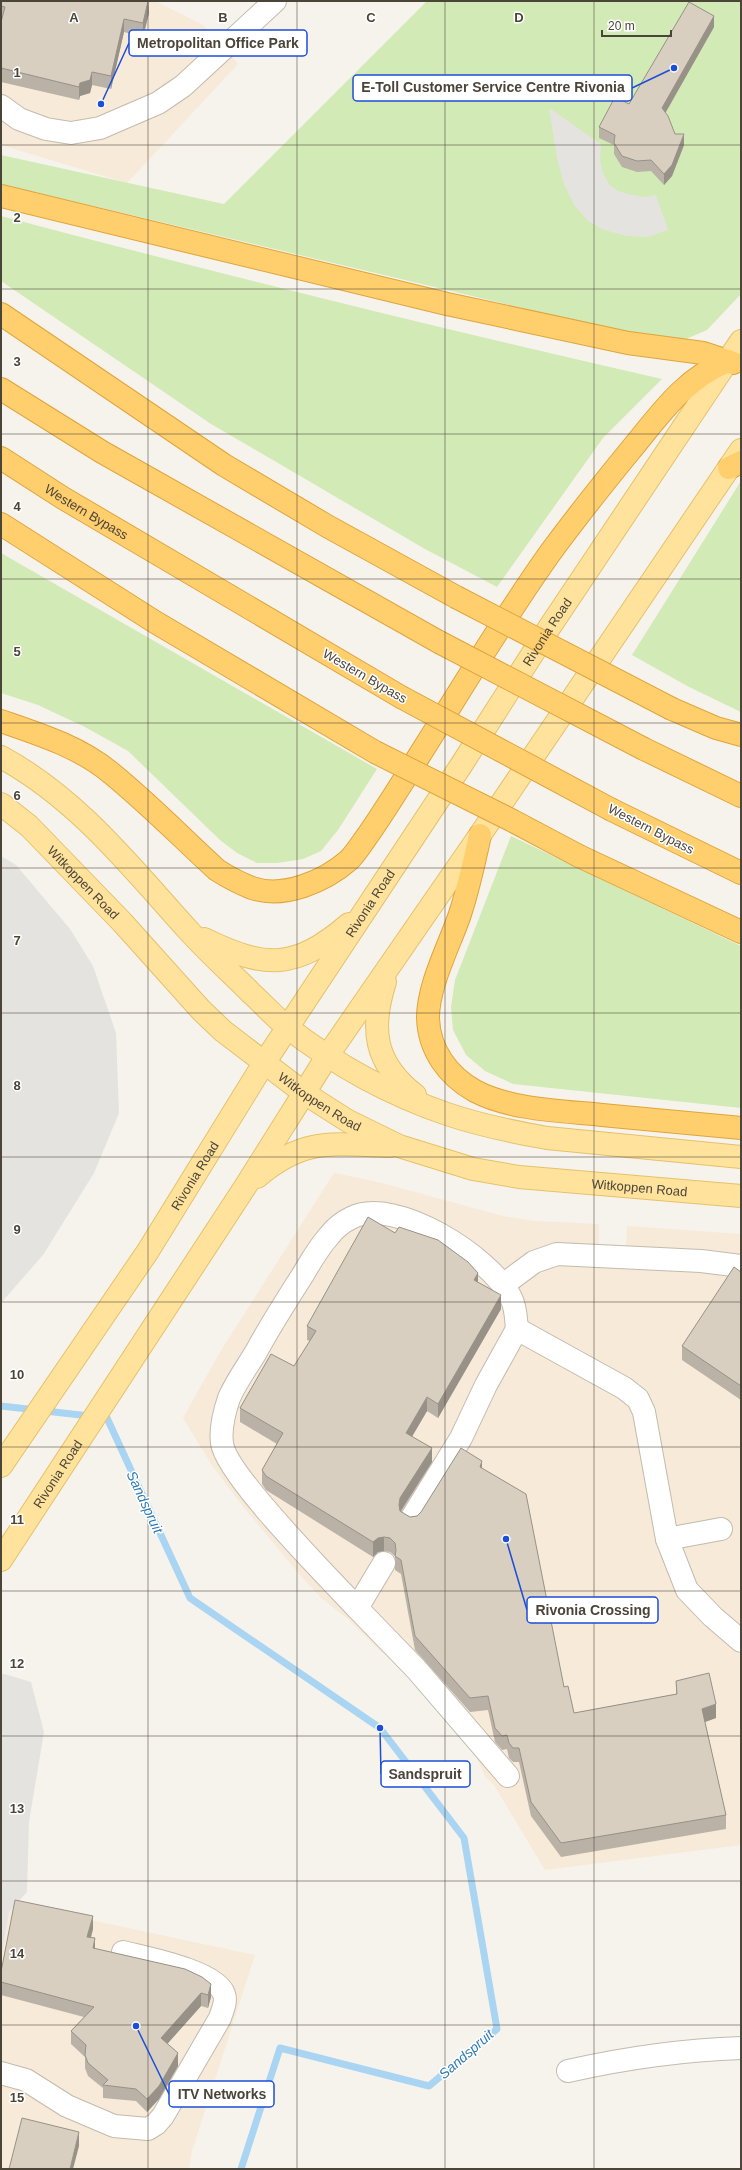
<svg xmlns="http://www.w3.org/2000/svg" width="742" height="2170" viewBox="0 0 742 2170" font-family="Helvetica,sans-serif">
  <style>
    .commercial { fill: #f7ead8 }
    .green { fill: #d2eab5 }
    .parking { fill: #e5e3e0 }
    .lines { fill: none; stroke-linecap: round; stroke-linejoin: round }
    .stream { stroke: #a9d4f2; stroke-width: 7 }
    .minor-casing { stroke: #c2bbae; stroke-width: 24 }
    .major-casing { stroke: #e6c16a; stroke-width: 24 }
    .highway-casing { stroke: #e0a43c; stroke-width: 24 }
    .minor { stroke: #fff; stroke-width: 22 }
    .major { stroke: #ffe39c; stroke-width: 22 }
    .highway { stroke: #ffcf6e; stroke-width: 22 }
    .highway-bridge-casing { stroke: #e0a43c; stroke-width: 24; stroke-linecap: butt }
    .highway-bridge { stroke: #ffcf6e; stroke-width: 22 }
    .wall { fill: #bab2a6 }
    .shaded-wall { fill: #979187 }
    .building { fill: #d8cfc1; stroke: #979187 }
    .grid { fill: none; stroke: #4b4439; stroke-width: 1; stroke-opacity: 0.55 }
    .labels { text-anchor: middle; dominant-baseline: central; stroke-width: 3; stroke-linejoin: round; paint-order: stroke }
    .street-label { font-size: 13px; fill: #4b4439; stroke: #fff }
    .water-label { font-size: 14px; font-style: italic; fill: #2e7ab2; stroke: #fff }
    .grid-label { font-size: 13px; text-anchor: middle; font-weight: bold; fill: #4b4439; stroke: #fff; stroke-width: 3; stroke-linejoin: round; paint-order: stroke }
    .leader { fill: none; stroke: #1d4ed8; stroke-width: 1.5 }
    .callout-dot { fill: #1d4ed8; stroke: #fff; stroke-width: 1.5 }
    .callout { fill: #fff; stroke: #1d4ed8; stroke-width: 1.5 }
    .callout-label { font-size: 14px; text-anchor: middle; font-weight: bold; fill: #4b4439 }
  </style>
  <rect width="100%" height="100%" fill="#f6f3ec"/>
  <g class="commercial">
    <polygon points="1,1 155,1 203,25 238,64 127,183 1,145"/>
    <polygon points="334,1173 378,1182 503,1216 534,1221 599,1224 599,1245 626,1249 627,1226 741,1234 741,1845 545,1870 494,1785 485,1776 472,1747 403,1667 381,1652 349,1620 321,1598 300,1575 241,1504 211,1464 183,1418 220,1352"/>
    <polygon points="1,1901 255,1955 192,2151 189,2169 1,2169"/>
  </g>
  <g class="green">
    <polygon points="427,1 741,1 741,294 707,330 686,339 628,333 1,184 1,155 224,204"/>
    <path d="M1,216C221,274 441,329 662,379L603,438L497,587L425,549L211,424L1,281Z"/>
    <polygon points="741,481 741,712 689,687 632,655"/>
    <polygon points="1,553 377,769 338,830 321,851 303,859 277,863 257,863 237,853 220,840 128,751 85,727 38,705 1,693"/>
    <polygon points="511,836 741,946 741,1108 513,1084 485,1071 466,1055 453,1030 451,1007 455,980"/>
  </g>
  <g class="parking">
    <polygon points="549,108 601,144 600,159 602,171 609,184 618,191 632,195 645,197 656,195 668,230 648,237 627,236 604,230 588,221 574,205 564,184 557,158"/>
    <polygon points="1,856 16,865 70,929 93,966 116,1033 119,1113 94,1173 43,1255 1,1303"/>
    <polygon points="1,1673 31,1682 44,1732 29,1822 27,1892 9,1912 1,1959"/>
  </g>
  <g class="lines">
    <polyline class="stream" points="1,1406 107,1418 190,1598 380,1728 464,1838 497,2029 429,2086 280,2048 241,2169"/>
    <g class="minor-casing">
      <g id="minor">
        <polyline points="1,106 19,119 46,129 71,133 100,128 158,103 183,86 275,1"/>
        <polyline points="503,1285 534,1262 557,1254 701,1261 741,1266"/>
        <polyline points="411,1519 461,1438 486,1385 517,1329 624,1388 638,1399 644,1412 667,1539 687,1590 713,1617 741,1641"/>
        <polyline points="667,1539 721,1529"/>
        <polyline points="384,1563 357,1608 417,1670 508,1776"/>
        <path d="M357,1608C331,1580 225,1474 222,1443C220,1429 225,1410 229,1398C236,1382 247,1367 256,1352C270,1326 286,1301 302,1276C310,1263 318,1248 329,1236C335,1228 343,1222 351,1218C395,1195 492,1258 511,1298C516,1307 516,1319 517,1329"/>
        <path d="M568,2071C626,2058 682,2050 741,2048"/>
        <path d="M1,2073L26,2080L67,2106L114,2126L148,2129L156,2124L163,2116L220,2018C222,2011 227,2002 224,1994C216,1971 146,1958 123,1952"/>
      </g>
    </g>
    <g class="major-casing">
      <g id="major">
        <path d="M1,757C77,798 131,867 188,930C208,952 230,972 251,993C263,1004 275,1017 288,1028C335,1064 391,1095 447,1114C479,1125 513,1132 547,1138L741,1157"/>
        <path id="s1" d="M1,804L29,826L122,922L201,1010L223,1031L304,1093L348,1121L399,1146L473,1169L519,1177L741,1196"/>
        <path d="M204,939C266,969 295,970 349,924"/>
        <path d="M385,982C370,1029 374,1063 415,1095"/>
        <path d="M257,1177C304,1137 333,1144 390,1146"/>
        <path id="s2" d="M1,1466L148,1251L264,1063L462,764L549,628L741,341"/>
        <path id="s3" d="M1,1560L245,1187L328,1055L480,835L741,450"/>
      </g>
    </g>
    <g class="highway-casing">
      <g id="highway">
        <polyline points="1,196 447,304 628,343 703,353 733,363"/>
        <polyline points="1,314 224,465 327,526 456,597"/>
        <polyline points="1,389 102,452 439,642"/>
        <path id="s4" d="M1,458L63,498L401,697"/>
        <polyline points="729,468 741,462"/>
        <polyline points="1,524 155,622 375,752"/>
        <polyline points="672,709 716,728 741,735"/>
        <path d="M1,721C39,734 80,747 111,773C148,803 182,838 217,870C228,877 239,883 252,888C284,899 325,881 349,860C356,853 362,843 368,835C386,809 402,783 419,756C462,688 503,619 550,553C575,519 602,485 629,452C659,416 683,379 728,361"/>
        <polyline points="644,749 741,796"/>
        <polyline points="612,810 741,873"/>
        <path d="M480,835C474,863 468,891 459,917C448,948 428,986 428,1018C429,1050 448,1076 475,1091C511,1110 563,1111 602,1115C649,1119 695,1124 741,1128"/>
        <polyline points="579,856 741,932"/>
      </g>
    </g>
    <use href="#minor" class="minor"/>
    <use href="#major" class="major"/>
    <use href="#highway" class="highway"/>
    <g class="highway-bridge-casing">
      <g id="highway-bridge">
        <polyline points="456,597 672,709"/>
        <polyline points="439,642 644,749"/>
        <polyline points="401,697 612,810"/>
        <polyline points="375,752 513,821 579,856"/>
      </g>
    </g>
    <use href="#highway-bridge" class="highway-bridge"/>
  </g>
  <g class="wall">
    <polygon points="1,1 149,1 149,13 143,37 124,32 111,89 92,85 90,93 80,96 79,100 1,82 1,22 2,20 1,20"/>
    <polygon points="714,27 665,112 675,134 684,145 672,176 664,185 651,171 637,172 622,167 614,154 614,145 599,138 599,127 629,104"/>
    <polygon points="395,1233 478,1282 501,1309 438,1418 427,1411 412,1436 432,1462 401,1512 410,1517 417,1516 482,1469 574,1713 676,1694 676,1681 716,1718 705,1722 726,1815 726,1829 561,1857 531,1816 519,1762 513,1762 509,1758 507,1749 502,1750 495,1742 488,1710 470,1712 415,1650 401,1574 395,1570 395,1556 390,1552 384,1551 378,1552 373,1557 266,1490 262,1484 262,1470 277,1444 240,1422 240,1408 294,1366 310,1341 307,1340 307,1326"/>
    <polygon points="741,1272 741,1400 682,1360 682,1346"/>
    <polygon points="93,1929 91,1938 95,1949 185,1969 211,1997 208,2008 201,2006 167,2044 178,2066 159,2099 147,2112 136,2101 103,2098 103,2088 88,2076 85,2068 85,2057 71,2044 71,2031 84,2017 1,1995 1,1972"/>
  </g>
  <g class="shaded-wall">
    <polygon points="148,1 149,13 143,37 143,23"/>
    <polygon points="714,16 714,27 662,119 662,108"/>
    <polygon points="124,19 124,32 111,89 111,76"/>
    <polygon points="92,72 92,85 90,93 80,96 79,100 79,87 80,83"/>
    <polygon points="684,134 684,145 672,176 664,185 664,174"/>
    <polygon points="478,1273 478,1287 474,1280"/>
    <polygon points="501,1295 501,1309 438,1418 438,1404"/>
    <polygon points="427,1397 427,1411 406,1447 406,1433"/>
    <polygon points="432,1448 432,1462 400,1512 399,1505 400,1498"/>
    <polygon points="482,1461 482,1476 480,1467"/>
    <polygon points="384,1537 384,1551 378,1552 373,1557 373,1542 378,1538"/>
    <polygon points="716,1704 716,1718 702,1723 702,1709"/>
    <polygon points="93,1916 93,1929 87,1950 87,1937"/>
    <polygon points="95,1938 95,1951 93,1948"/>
    <polygon points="211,1984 211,1997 208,2008 208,1995"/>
    <polygon points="201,1993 201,2006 161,2051 161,2038"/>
    <polygon points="178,2053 178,2066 159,2099 147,2112 147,2099"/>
    <polygon points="79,2132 79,2146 73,2169 70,2169"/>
  </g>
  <g class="building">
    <polygon points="1,1 148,1 143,23 124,19 111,76 92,72 90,80 80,83 79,87 1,68 1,22 5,7 1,6"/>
    <polygon points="689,2 714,16 662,108 668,116 675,134 684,134 672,165 664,174 651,160 637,161 622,156 614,143 615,135 599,127 615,97 629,104"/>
    <polygon points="368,1217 395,1233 399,1227 438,1240 468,1262 478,1273 474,1280 501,1295 438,1404 427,1397 406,1433 432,1448 400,1498 399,1505 400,1511 410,1517 417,1516 421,1512 461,1448 482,1461 480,1467 526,1494 564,1687 568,1686 574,1713 677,1694 676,1681 709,1673 716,1704 702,1709 726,1815 561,1843 531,1802 519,1748 513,1748 509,1743 507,1735 502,1736 495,1728 488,1696 470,1698 415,1636 401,1560 395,1556 396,1550 395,1543 390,1538 384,1537 378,1538 373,1542 266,1476 262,1470 283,1433 240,1408 271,1354 294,1366 316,1331 307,1326"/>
    <polygon points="734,1267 741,1272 741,1386 682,1346"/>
    <polygon points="15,1900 93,1916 87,1937 95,1938 93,1948 185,1969 202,1977 211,1984 208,1995 201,1993 161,2038 178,2053 159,2086 147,2099 136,2089 103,2085 108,2080 88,2063 85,2055 86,2045 71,2031 94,2007 1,1982 1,1972"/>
    <polygon points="22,2118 79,2132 70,2169 9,2169"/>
  </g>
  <path class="grid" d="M148,1V2169M297,1V2169M445,1V2169M594,1V2169M1,145H741M1,289H741M1,434H741M1,579H741M1,723H741M1,868H741M1,1013H741M1,1157H741M1,1302H741M1,1447H741M1,1591H741M1,1736H741M1,1881H741M1,2025H741"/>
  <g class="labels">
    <g class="street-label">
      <text stroke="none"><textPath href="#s4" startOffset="101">Western Bypass</textPath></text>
      <text stroke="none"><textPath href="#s2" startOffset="997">Rivonia Road</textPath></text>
      <text transform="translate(365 676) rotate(30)">Western Bypass</text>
      <text transform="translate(651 829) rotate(27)">Western Bypass</text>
      <text stroke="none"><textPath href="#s1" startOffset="114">Witkoppen Road</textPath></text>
      <text stroke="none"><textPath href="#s2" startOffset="673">Rivonia Road</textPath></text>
      <text stroke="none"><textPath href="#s1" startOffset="438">Witkoppen Road</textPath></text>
      <text stroke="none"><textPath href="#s2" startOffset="349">Rivonia Road</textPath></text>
      <text stroke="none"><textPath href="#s1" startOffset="774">Witkoppen Road</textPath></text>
      <text stroke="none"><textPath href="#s3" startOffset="103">Rivonia Road</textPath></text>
    </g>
    <g class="water-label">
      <text transform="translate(145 1502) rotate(65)">Sandspruit</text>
      <text transform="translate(466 2054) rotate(-41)">Sandspruit</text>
    </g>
  </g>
  <g class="grid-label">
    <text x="74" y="22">A</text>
    <text x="223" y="22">B</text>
    <text x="371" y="22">C</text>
    <text x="519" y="22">D</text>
    <text x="17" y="77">1</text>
    <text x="17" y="222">2</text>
    <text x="17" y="366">3</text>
    <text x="17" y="511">4</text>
    <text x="17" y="656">5</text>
    <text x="17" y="800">6</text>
    <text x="17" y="945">7</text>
    <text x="17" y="1090">8</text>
    <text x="17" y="1234">9</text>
    <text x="17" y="1379">10</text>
    <text x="17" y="1524">11</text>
    <text x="17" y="1668">12</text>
    <text x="17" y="1813">13</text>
    <text x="17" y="1958">14</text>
    <text x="17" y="2102">15</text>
  </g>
  <path class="leader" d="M101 104L129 43M674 68L632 88M506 1539L527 1610M380 1728L381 1774M136 2026L169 2094"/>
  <g class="callout-dot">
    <circle cx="101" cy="104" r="4"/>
    <circle cx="674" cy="68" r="4"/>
    <circle cx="506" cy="1539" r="4"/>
    <circle cx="380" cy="1728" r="4"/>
    <circle cx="136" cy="2026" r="4"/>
  </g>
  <g class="callout">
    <rect x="129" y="30" width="178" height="26" rx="4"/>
    <rect x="353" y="75" width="279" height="26" rx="4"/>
    <rect x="527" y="1597" width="131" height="26" rx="4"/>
    <rect x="381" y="1761" width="89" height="26" rx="4"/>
    <rect x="169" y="2081" width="105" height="26" rx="4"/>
  </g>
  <g class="callout-label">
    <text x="218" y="48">Metropolitan Office Park</text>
    <text x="493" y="92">E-Toll Customer Service Centre Rivonia</text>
    <text x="593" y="1615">Rivonia Crossing</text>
    <text x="425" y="1779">Sandspruit</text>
    <text x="222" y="2099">ITV Networks</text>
  </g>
  <rect width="742" height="2170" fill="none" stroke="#4b4439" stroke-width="4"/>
  <path d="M602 30v6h69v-6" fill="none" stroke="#4b4439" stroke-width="2"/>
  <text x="608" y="30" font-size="12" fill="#4b4439" stroke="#ffffff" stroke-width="3" paint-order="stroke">20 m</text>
</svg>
